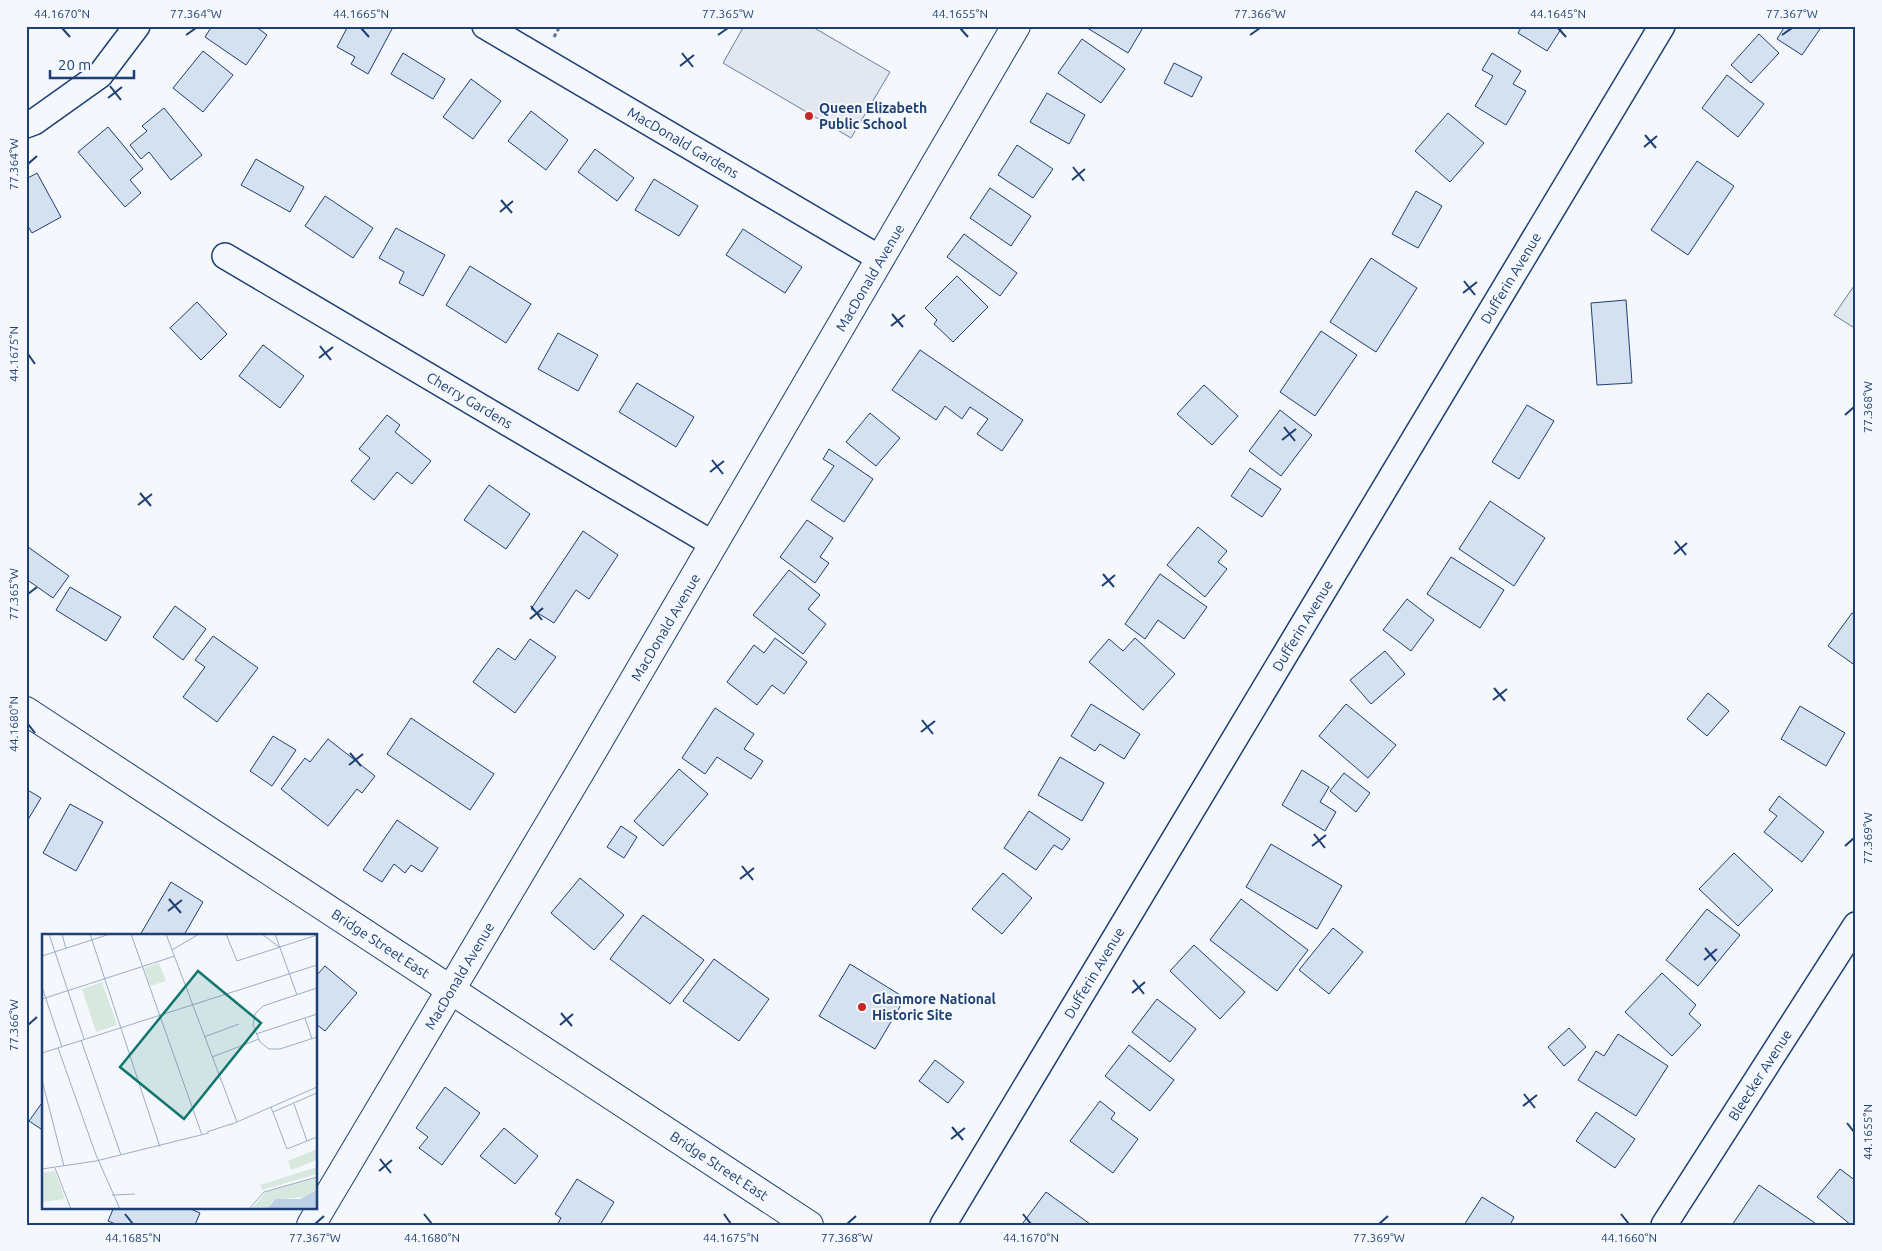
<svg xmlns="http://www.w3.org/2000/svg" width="1882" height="1251" viewBox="0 0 1882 1251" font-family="Ubuntu,sans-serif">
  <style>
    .parking { fill: #e3e8f0; stroke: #687fa3 }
    .building { fill: #d5e0f0; stroke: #1d3f73 }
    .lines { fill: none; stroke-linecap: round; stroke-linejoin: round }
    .minor-casing { stroke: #1d3f73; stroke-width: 28 }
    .tertiary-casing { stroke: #1d3f73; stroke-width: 30 }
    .path { stroke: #5e769c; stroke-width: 3; stroke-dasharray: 4 2.5; stroke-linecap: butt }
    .minor { stroke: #f4f7fb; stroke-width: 25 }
    .tertiary { stroke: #f4f7fb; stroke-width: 28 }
    .ticks { fill: none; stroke: #1d3f73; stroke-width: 2 }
    .poi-dot { fill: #c62828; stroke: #f4f7fb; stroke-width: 2 }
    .labels { text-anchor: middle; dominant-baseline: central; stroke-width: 4; stroke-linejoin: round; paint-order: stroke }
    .poi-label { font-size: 14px; font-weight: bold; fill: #1d3f73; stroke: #f4f7fb; text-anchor: start }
    .street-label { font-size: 14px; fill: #1d3f73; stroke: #f4f7fb }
    .inset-road { fill: none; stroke: #9eadc5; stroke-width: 1 }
    .view { fill: #0f766e; fill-opacity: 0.15; stroke: #0f766e; stroke-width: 2.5 }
    .inset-edge { fill: none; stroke: #1d3f73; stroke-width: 2.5 }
    .neatline { fill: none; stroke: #1d3f73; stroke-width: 2 }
    .ticks-label { font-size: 12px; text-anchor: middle; fill: #1d3f73 }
  </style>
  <rect width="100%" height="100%" fill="#f4f7fb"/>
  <g class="parking">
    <polygon points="744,26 811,26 890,72 851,138 723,63"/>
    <polygon points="1856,283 1856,329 1834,315"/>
  </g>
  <g class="building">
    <polygon points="212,26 255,26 267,35 246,65 205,37"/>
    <polygon points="348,26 388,26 392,29 368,74 351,64 355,57 337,47"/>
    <polygon points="1084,26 1144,26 1128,53"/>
    <polygon points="1522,26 1563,26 1547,51 1518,33"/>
    <polygon points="1785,26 1815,26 1820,29 1802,55 1777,39"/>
    <polygon points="1759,34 1779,53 1751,83 1731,65"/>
    <polygon points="1082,39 1125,69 1101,103 1058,73"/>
    <polygon points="203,51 233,75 203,112 173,88"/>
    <polygon points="403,53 445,79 433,99 391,74"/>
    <polygon points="1492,53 1521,71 1513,84 1526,91 1506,125 1475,106 1493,76 1482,70"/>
    <polygon points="1174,63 1202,77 1192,97 1164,83"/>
    <polygon points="1727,75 1764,104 1738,137 1702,108"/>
    <polygon points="471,79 501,101 473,139 443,117"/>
    <polygon points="1047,93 1085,115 1069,144 1030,122"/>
    <polygon points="164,108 202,155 171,180 149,152 141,159 130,145 147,131 142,126"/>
    <polygon points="531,111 568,140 546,170 508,141"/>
    <polygon points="1448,113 1484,143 1450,182 1415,151"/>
    <polygon points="108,127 143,169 130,180 141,193 125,207 78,152"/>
    <polygon points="1017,145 1053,169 1033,198 998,175"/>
    <polygon points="595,149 634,178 617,201 578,172"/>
    <polygon points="256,159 304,187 290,212 241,185"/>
    <polygon points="1697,161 1734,186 1688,255 1651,230"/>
    <polygon points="37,173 61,217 32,233 26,223 26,179"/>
    <polygon points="654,179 698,206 679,236 635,210"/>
    <polygon points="990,188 1031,216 1011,246 970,218"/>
    <polygon points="1416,191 1442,206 1418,248 1392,234"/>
    <polygon points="325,196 373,228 353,258 305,226"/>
    <polygon points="396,228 445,255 423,296 399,283 404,272 379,258"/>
    <polygon points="743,229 802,267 785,293 726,255"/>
    <polygon points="964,234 1017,273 1000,296 947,257"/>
    <polygon points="1371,258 1417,288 1376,352 1330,322"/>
    <polygon points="470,266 531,304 506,343 446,305"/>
    <polygon points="957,276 988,307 953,342 934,324 937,320 925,308"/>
    <polygon points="1626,300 1632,383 1597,385 1591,303"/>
    <polygon points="197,302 227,334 201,360 170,328"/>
    <polygon points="1321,331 1357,355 1315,416 1280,392"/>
    <polygon points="558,333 598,355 578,391 538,369"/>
    <polygon points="263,345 304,376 280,408 239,376"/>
    <polygon points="920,350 1023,420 1002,451 977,434 988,419 970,407 962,419 945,406 936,420 892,390"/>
    <polygon points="637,383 694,417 676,447 619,412"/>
    <polygon points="1204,385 1238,416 1212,445 1177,414"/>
    <polygon points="1527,405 1554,421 1519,479 1492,462"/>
    <polygon points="1280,410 1312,435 1281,476 1249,451"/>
    <polygon points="870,413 900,438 876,466 846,442"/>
    <polygon points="387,415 400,425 395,432 431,461 412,484 397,472 374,500 351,481 370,458 359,449"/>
    <polygon points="829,449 873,479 844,522 811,500 834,466 823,459"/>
    <polygon points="1250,468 1281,489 1262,517 1231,496"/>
    <polygon points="489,485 530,514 506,549 464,520"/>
    <polygon points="1490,501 1545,538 1514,586 1459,549"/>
    <polygon points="807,520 833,538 820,557 829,563 815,583 780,557"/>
    <polygon points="1198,527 1227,551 1218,562 1227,569 1205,597 1167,565"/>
    <polygon points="583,531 618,555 589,599 576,590 554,623 531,609"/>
    <polygon points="28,547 69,576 53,598 26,579 26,549"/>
    <polygon points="1451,557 1504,590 1480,628 1427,594"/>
    <polygon points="789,570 820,595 808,609 826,624 803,654 753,615"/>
    <polygon points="1160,574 1207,607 1184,639 1158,620 1145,639 1125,624"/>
    <polygon points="70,587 121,617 106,641 56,610"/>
    <polygon points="1407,599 1434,620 1411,651 1383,630"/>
    <polygon points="175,606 206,629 183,660 153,637"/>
    <polygon points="1852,613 1856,616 1856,666 1828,646"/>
    <polygon points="213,636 258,668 217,722 183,697 205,667 195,660"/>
    <polygon points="775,638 807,662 784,694 772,685 757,705 727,682 754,645 764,653"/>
    <polygon points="1135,638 1175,674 1143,710 1089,662 1109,639 1123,651"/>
    <polygon points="530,639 556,657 515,713 473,682 498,648 515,660"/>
    <polygon points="1385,651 1405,674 1371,704 1350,680"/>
    <polygon points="1708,693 1729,711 1707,736 1687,719"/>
    <polygon points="1091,704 1140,734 1124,759 1100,744 1095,751 1071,736"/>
    <polygon points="1346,704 1396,745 1368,778 1319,736"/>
    <polygon points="1800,706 1845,733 1826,766 1781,739"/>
    <polygon points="715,708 754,734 744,749 763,761 751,779 717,757 705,774 682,758"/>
    <polygon points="411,718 494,774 470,810 387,754"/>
    <polygon points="273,736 296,750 272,786 250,771"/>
    <polygon points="328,739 375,776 362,793 357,789 328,826 281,789 305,758 310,762"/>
    <polygon points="1060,757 1104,783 1082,821 1038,795"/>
    <polygon points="679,769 708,794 663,846 634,821"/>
    <polygon points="1302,770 1329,787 1320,802 1336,812 1325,831 1282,805"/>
    <polygon points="1344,773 1370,793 1356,812 1330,791"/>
    <polygon points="26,789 41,798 26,823"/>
    <polygon points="1779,796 1824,832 1802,862 1764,832 1777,816 1769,810"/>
    <polygon points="70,804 103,822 76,871 43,853"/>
    <polygon points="1029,811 1070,839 1062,850 1054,845 1036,870 1004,848"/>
    <polygon points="397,820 438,848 422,872 411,865 405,873 394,864 382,882 363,870"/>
    <polygon points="621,826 637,837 624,858 607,847"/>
    <polygon points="1271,844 1342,886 1317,929 1246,887"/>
    <polygon points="1734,853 1773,890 1738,926 1699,889"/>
    <polygon points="1003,873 1032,898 1002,934 972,909"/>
    <polygon points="580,878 624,915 594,950 551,913"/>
    <polygon points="171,882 203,902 184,935 140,935"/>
    <polygon points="1241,899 1308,950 1277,991 1210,940"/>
    <polygon points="1707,909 1740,935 1698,986 1666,960"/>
    <polygon points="643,915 704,960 670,1004 610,959"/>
    <polygon points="1333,928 1363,952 1329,994 1299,970"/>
    <polygon points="1194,945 1245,992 1220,1019 1170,971"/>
    <polygon points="714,959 769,999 739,1041 683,1001"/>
    <polygon points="850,964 905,998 875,1049 819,1016"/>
    <polygon points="325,966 357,993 325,1031 316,1024 316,976"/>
    <polygon points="1662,973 1696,1005 1689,1014 1701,1025 1672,1056 1625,1012"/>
    <polygon points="1157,999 1196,1029 1170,1062 1132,1032"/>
    <polygon points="1569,1028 1586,1047 1564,1066 1548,1047"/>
    <polygon points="1618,1034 1668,1066 1636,1116 1578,1080 1596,1051 1604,1056"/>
    <polygon points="1129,1045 1174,1080 1150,1111 1105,1076"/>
    <polygon points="935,1060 964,1082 948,1103 919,1081"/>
    <polygon points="445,1087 480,1113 442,1165 419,1148 428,1137 416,1128"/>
    <polygon points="44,1100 44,1131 29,1121"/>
    <polygon points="1100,1101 1115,1113 1111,1119 1138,1139 1113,1173 1070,1141"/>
    <polygon points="1596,1112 1635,1139 1615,1168 1576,1141"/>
    <polygon points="504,1128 538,1156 515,1184 480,1156"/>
    <polygon points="1840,1169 1856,1181 1856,1225 1851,1225 1817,1197"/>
    <polygon points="577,1179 614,1202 600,1225 557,1225 561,1218 555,1214"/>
    <polygon points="1759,1185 1815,1223 1814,1225 1732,1225"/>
    <polygon points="1046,1192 1090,1224 1089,1225 1026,1225 1023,1223"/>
    <polygon points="1482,1197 1514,1217 1510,1225 1464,1225"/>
    <polygon points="114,1207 186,1207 200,1213 195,1225 118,1225 108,1221"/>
  </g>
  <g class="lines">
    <g class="minor-casing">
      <g id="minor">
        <path id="s1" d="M485,26L881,259"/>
        <polyline points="26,125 34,122 100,75 137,26"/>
        <path id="s2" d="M225,256L713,544"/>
        <path id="s3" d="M943,1225L1662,26"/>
        <path id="s4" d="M1664,1225L1856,925"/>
      </g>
    </g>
    <g class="tertiary-casing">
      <g id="tertiary">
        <path id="s5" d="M26,711L809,1225"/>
        <path id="s6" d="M311,1225C549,827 784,428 1016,26"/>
      </g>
    </g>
    <g class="path">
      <polyline points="741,27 741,26"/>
      <polyline points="554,37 560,26"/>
    </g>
    <use href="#minor" class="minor"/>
    <use href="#tertiary" class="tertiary"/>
  </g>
  <path class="ticks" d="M62,28L70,37M361,28L369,37M960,28L968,37M1558,28L1566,37M186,35L196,28M718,35L728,28M1250,35L1260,28M1782,35L1792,28M682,53L693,67M680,66L694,55M110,86L121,100M108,98L122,87M1645,135L1656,148M1644,147L1657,136M28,164L37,156M1073,167L1084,181M1072,180L1085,169M501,200L512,213M500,212L513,201M1464,281L1475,295M1463,293L1477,282M892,314L903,327M891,326L905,315M320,346L331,360M28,354L35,364M319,358L333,347M1845,415L1854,407M1284,427L1295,441M1282,440L1296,429M712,460L723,474M710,472L724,461M140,493L151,506M138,505L152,494M1675,541L1686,555M1674,554L1687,543M1103,574L1114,587M1102,586L1115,575M28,594L37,587M531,606L542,620M530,619L543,608M1494,688L1505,701M1493,700L1507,689M922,720L933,734M28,724L35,733M921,732L935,721M350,753L361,766M349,765L363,754M1314,834L1325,848M1312,846L1326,835M1845,846L1854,838M742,866L753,880M740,879L754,868M169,899L181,913M168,911L182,900M1705,948L1716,961M1704,960L1717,949M1133,980L1144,994M1132,993L1145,982M561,1013L572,1026M28,1025L37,1017M560,1025L573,1014M1524,1094L1535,1108M1523,1106L1537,1095M1847,1123L1854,1132M952,1127L963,1140M951,1139L965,1128M380,1159L391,1173M379,1171L392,1160M125,1214L133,1224M424,1214L432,1224M724,1214L731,1224M1023,1214L1031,1224M1621,1214L1629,1224M315,1224L324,1216M847,1224L856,1216M1379,1224L1388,1216"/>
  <g class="poi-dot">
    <circle cx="809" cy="116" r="5"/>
    <circle cx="862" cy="1007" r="5"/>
  </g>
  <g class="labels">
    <g class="poi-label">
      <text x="819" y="108">Queen Elizabeth<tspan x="819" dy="16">Public School</tspan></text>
      <text x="872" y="999">Glanmore National<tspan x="872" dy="16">Historic Site</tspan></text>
    </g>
    <g class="street-label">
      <text stroke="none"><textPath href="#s1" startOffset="230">MacDonald Gardens</textPath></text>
      <text stroke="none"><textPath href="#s6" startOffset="1100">MacDonald Avenue</textPath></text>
      <text stroke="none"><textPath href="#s3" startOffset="1104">Dufferin Avenue</textPath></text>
      <text stroke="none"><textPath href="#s2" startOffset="284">Cherry Gardens</textPath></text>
      <text stroke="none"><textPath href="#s6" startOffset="695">MacDonald Avenue</textPath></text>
      <text stroke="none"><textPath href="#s3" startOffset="699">Dufferin Avenue</textPath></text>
      <text stroke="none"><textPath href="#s5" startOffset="424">Bridge Street East</textPath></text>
      <text stroke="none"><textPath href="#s3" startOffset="294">Dufferin Avenue</textPath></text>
      <text stroke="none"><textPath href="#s6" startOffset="290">MacDonald Avenue</textPath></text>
      <text stroke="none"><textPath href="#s4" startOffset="178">Bleecker Avenue</textPath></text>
      <text stroke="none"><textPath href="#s5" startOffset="829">Bridge Street East</textPath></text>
    </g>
  </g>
  <g transform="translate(42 934)">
    <rect width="275" height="275" fill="#f4f7fb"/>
    <path d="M60,48L75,91L54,98L40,55ZM275,215V226L249,236L246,227ZM275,233V240L220,256L218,251ZM13,237L23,265L0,268V238ZM275,243V256L261,263L231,266L225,275H209L224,258Z" fill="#d7e8df"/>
    <path d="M117,29L124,47L108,52L102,34Z" fill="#d7e8df"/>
    <path d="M275,256V275H225L233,265H258Z" fill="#bed0e5"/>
    <path class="inset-road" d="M7,0L42,105M20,0L24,15M48,0L118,213M89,0L160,201M124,0L195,188M184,0L195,27L275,1M220,0L237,13M233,0L255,61M130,16L157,0M0,22L68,0M0,53L20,113M275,54L221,72L213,80L211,91L218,108L227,115H238L275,103M0,65L133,22M263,84L270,105M214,100L275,80M162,103L197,90M39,106L79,221M16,114L54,221L78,275M0,119L275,31M170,123L217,105M0,146L22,232M252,170L265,207M229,173L245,215L275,203M231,178L275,159M188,191L275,153M165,198L189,190M13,234L29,275M0,235L54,227L167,199M70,261L93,260M207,275L222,258L275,243"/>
    <path class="view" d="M156,37L219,89L142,185L78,133Z"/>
    <rect width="275" height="275" class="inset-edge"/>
  </g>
  <rect width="1882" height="1251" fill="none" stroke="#f4f7fb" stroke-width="55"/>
  <path d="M50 70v8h84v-8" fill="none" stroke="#1d3f73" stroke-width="2.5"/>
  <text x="58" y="70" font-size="15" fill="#1d3f73" stroke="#f4f7fb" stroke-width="4" paint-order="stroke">20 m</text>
  <rect x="28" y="28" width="1826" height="1196" class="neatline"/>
  <g class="ticks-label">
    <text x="62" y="18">44.1670°N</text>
    <text x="196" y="18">77.364°W</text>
    <text x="361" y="18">44.1665°N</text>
    <text x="728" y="18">77.365°W</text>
    <text x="960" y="18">44.1655°N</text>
    <text x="1260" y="18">77.366°W</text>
    <text x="1558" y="18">44.1645°N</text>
    <text x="1792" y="18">77.367°W</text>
    <text transform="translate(14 164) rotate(-90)" y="4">77.364°W</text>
    <text transform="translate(14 354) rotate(-90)" y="4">44.1675°N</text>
    <text transform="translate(1868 407) rotate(-90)" y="4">77.368°W</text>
    <text transform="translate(14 594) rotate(-90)" y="4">77.365°W</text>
    <text transform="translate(14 724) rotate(-90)" y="4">44.1680°N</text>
    <text transform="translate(1868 838) rotate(-90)" y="4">77.369°W</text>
    <text transform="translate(14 1025) rotate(-90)" y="4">77.366°W</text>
    <text transform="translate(1868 1132) rotate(-90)" y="4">44.1655°N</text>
    <text x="133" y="1242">44.1685°N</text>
    <text x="315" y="1242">77.367°W</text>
    <text x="432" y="1242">44.1680°N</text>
    <text x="731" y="1242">44.1675°N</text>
    <text x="847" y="1242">77.368°W</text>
    <text x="1031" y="1242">44.1670°N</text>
    <text x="1379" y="1242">77.369°W</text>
    <text x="1629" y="1242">44.1660°N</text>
  </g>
</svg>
